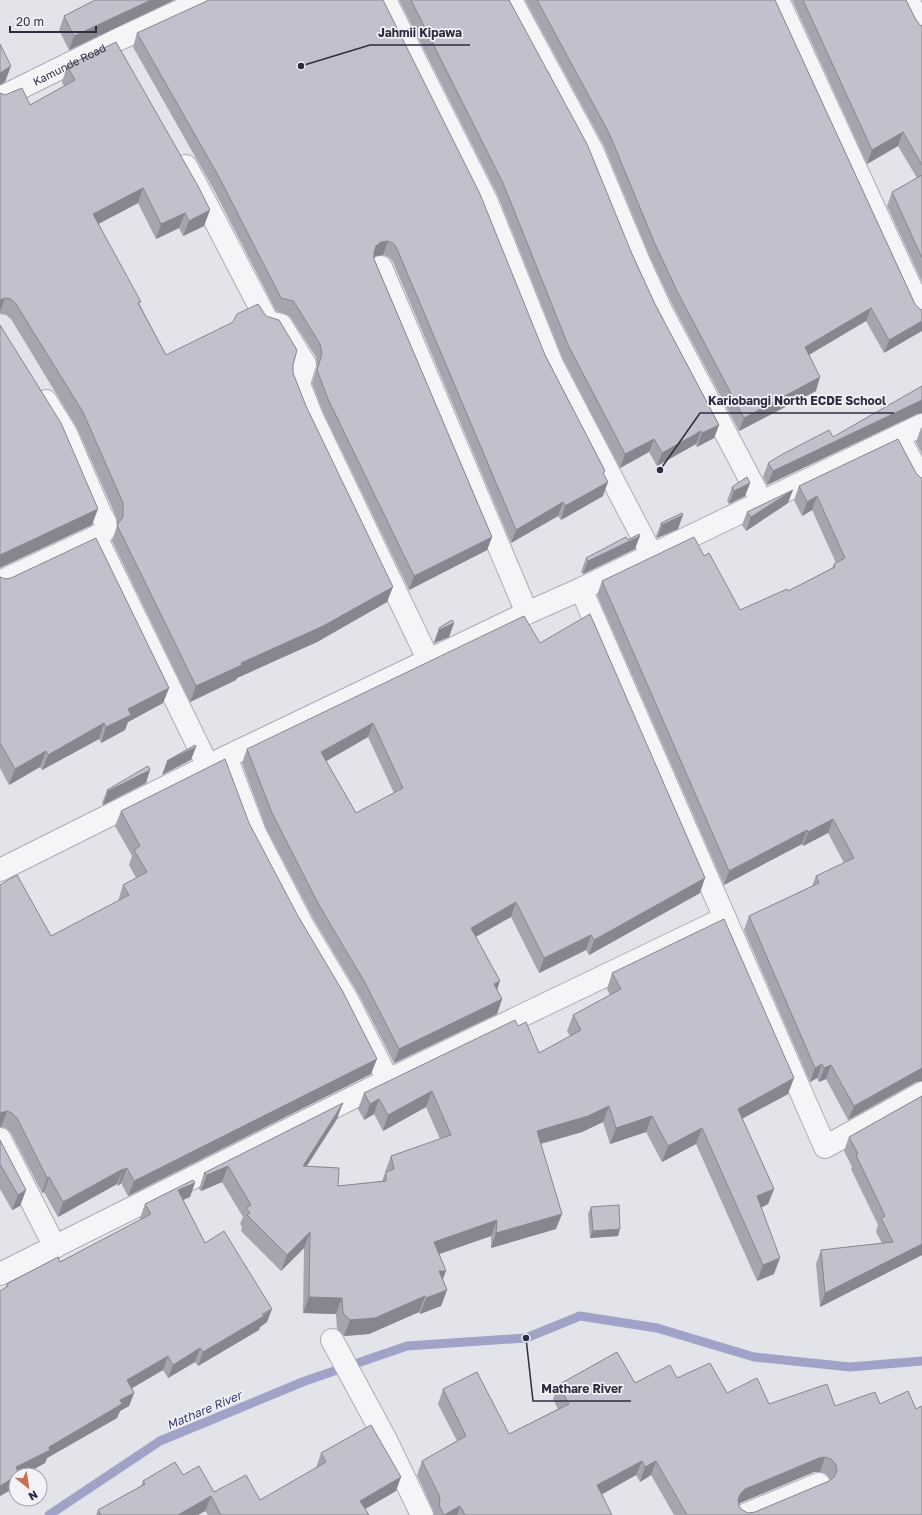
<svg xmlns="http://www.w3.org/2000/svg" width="922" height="1515" viewBox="0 0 922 1515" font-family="'Golos Text',sans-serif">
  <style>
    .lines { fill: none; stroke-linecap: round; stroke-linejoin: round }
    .stream { stroke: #a0a3c7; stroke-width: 9 }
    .minor-casing { stroke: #acacb7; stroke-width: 24 }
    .minor { stroke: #f5f5f8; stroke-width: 22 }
    .wall { fill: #a6a5af; fill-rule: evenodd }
    .shaded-wall { fill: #87868f }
    .building { fill: #c1c0cc; stroke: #87868f; fill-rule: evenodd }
    .labels { text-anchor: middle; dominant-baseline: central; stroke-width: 3.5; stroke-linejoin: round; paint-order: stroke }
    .street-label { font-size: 11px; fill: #2d2c41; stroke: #f2f2f7 }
    .water-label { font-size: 12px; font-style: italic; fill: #383a72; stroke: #f2f2f7 }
    .leader { fill: none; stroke: #2d2c41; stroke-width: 1.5 }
    .callout-dot { fill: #2d2c41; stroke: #f2f2f7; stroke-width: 1.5 }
    .callout-label { font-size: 12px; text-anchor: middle; font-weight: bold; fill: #2d2c41; stroke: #f2f2f7; stroke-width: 3.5; stroke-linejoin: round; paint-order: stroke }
  </style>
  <rect width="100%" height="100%" fill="#e3e3ea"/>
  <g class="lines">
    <polyline class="stream" points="49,1515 160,1441 305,1381 407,1346 526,1338 580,1316 657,1328 754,1357 850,1367 922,1361"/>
    <g class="minor-casing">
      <g id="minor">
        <polyline points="385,0 487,202 552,364 652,555"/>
        <polyline points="511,0 593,152 639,262 662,312 762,502"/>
        <polyline points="778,0 922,312"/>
        <polyline points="908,0 922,28"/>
        <path id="s1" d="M0,98L115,41L203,0"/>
        <path d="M186,166C214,217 240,270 268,322L281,325L305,364L299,384L312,417L429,661"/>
        <polyline points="381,267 527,613"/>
        <path d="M46,401L66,433L101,515C109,525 107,531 96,537L208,766"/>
        <polyline points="899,437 922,481"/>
        <polyline points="0,582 96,537"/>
        <polyline points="581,589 825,1147 922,1093"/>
        <polyline points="226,757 255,833 303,926 348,1001 388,1080"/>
        <polyline points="0,870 226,757 527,613 581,589 922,425"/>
        <polyline points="0,1139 55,1247"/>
        <polyline points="0,1274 388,1080 725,918"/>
        <polyline points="332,1340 386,1440 422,1515"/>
        <polyline points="745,1515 819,1484"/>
      </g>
    </g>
    <use href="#minor" class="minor"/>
  </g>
  <g class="wall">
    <polygon points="95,0 174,0 69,50 59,30 64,16"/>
    <polygon points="399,0 509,0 632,254 655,304 719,425 714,438 697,447 696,444 657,466 649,452 620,468 563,359 498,196"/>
    <polygon points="525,0 775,0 915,304 884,353 866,321 809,355 816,391 739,431 673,306 650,257 604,146"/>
    <polygon points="792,0 906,0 916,20 920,25 922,26 922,282 887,206 892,192 917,178 898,146 867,164"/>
    <polygon points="137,33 545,355 605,471 604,474 603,496 561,520 558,516 511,543 393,262 389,257 383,255 376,256 374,257 374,259 492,537 487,550 409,590 323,412 312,383 317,367 316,357 291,318 288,315 276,311 214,190 133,47"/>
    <polygon points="67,66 204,226 183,236 179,228 156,239 138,203 98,224 166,355 293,365 293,373 306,406 387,602 317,642 237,678 236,680 190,702 112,541 117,526 117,519 77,428 11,319 6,315 0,314 0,93 30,105 64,86 62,82"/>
    <polygon points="917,414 767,485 763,477 768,463 833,437"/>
    <polygon points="922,427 922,454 916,442 921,428"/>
    <polygon points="916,473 921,478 922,478 922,1081 916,1082 848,1120 826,1079 819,1082 817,1078 810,1082 744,930 749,916 812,886 816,876 844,863 828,833 803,846 802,844 724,885 597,595 602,581 704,556 740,610 788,591 832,568 834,564 836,563 812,510 802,516 794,500 799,486"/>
    <polygon points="750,483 745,496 729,504 727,501 732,487"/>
    <polygon points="788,503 746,531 742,525 747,512"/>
    <polygon points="661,523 678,529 657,538 656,536"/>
    <polygon points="635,549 583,574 581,572 586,558"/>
    <polygon points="0,577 169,688 163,703 128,722 125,730 101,743 99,739 42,770 40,767 9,785 0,768"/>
    <polygon points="454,623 449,637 434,643 434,642 439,628"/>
    <path d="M540,643L700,893L589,955L586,950L539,973L511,917L476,937L497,989L502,999L497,1014L394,1063L359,995L314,920L266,828L242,763L247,749ZM368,737L394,793L356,813L326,761Z"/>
    <polygon points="146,783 103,805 102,803 107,790"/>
    <polygon points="121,811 249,823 371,1074 128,1196 121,1183 118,1186 117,1184 58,1217 44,1192 42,1193 11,1133 6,1128 0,1127 0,885 51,936 118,901 123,885 136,878 129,865 132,856 115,826"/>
    <polygon points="612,973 788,1094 742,1119 774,1189 768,1204 761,1208 774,1274 757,1281 696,1144 662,1162 646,1132 610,1144 603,1122 582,1132 541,1144 556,1229 491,1248 491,1236 439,1254 443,1279 447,1290 441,1306 420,1314 419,1312 369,1334 344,1336 337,1329 336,1314 303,1313 304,1248 281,1271 241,1231 242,1227 240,1224 243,1217 222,1182 201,1191 199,1189 204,1173 337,1119 307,1166 338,1186 382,1181 385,1173 385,1172 391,1156 440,1139 426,1107 383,1131 374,1114 364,1120 358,1109 364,1093 518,1026 539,1053 570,1036 567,1031 573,1015 610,995 607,989"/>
    <polygon points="922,1096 922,1255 820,1307 816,1264 821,1250 882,1243 876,1232 878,1225 851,1169 852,1167 844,1151 849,1137"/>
    <polygon points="0,1140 26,1190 20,1206 12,1210 0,1189"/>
    <polygon points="190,1197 183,1200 205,1243 267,1322 260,1327 259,1330 198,1366 195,1362 168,1378 163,1370 132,1388 134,1393 129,1406 120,1411 117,1418 47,1458 45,1463 23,1475 16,1475 16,1483 14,1488 0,1496 0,1291 6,1287 7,1284 60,1262 141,1220 140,1218 145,1204"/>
    <polygon points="591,1207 618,1236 590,1238 588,1214"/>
    <path d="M677,1378L727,1393L769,1404L835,1406L880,1404L916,1409L922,1515H674L651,1475L640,1482L636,1475L602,1494L612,1515H434L433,1510L417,1475L422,1461L457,1441L438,1404L443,1389L509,1434L558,1409L553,1399L558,1385L635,1383ZM814,1472H820L826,1474L831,1480L829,1481L755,1512L748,1513L742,1510L739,1506V1505L740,1503Z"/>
    <polygon points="321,1453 396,1491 365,1509 369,1515 208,1515 205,1511 198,1515 96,1515 98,1510 141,1486 143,1481 183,1475 214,1492 260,1500 316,1468"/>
  </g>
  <g class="shaded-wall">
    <polygon points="151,0 174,0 69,50 74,36"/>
    <polygon points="11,66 5,82 0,85 0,73"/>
    <polygon points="903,132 898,146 867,164 872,150"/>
    <polygon points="143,188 138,203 87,230 93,214"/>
    <polygon points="210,210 204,226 183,236 189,221"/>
    <polygon points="185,213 179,228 156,239 161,224"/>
    <polygon points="388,241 383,255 376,256 371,260 376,246 381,242"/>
    <polygon points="5,298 0,312 0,300"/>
    <polygon points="871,308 866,321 800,360 805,347"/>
    <polygon points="922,321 922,331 884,353 889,340"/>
    <polygon points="820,377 816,391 739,431 744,418"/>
    <polygon points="922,400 922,413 917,414 767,485 773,471"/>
    <polygon points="719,425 714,438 697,447 702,433"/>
    <polygon points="701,431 696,444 657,466 662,453"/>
    <polygon points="654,439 649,452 620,468 625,454"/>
    <polygon points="608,482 603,496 561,520 565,506"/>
    <polygon points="750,483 745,496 729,504 734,491"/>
    <polygon points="793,490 788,503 746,531 751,517"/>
    <polygon points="817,496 812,510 802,516 807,502"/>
    <polygon points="563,502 558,516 511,543 516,530"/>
    <polygon points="98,509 92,525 0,568 0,555"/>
    <polygon points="683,515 678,529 657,538 662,525"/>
    <polygon points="640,536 635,549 583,574 588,561"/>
    <polygon points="492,537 487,550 409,590 414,576"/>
    <polygon points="393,587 387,602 317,642 237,678 236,680 190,702 196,686"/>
    <polygon points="454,623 449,637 434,643 439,630"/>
    <polygon points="169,688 163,703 128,722 125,730 101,743 106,727 128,709"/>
    <polygon points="104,723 99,739 42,770 48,755"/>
    <polygon points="373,723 368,737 316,767 321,752"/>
    <polygon points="196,747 191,760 162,775 167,761"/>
    <polygon points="46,751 40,767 9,785 15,769"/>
    <polygon points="150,770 146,783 103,805 108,791"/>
    <polygon points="833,819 828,833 803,846 808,832"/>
    <polygon points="807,830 802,844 724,885 729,871"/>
    <polygon points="705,878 700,893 589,955 594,940"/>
    <polygon points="516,902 511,917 466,942 471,928"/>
    <polygon points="591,935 586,950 539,973 544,958"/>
    <polygon points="500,981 495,996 494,984"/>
    <polygon points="502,999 497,1014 394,1063 399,1049"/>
    <polygon points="377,1059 371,1074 128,1196 134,1181"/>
    <polygon points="822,1064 817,1078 810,1082 815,1068"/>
    <polygon points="831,1065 826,1079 819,1082 824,1068"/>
    <polygon points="922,1068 922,1081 916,1082 848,1120 854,1106"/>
    <polygon points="794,1078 788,1094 732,1124 738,1109"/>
    <polygon points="432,1091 426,1107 383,1131 388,1115"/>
    <polygon points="379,1099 374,1114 364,1120 370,1104"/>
    <polygon points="343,1103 337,1119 297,1181 303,1166"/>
    <polygon points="609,1106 603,1122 582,1132 532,1146 537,1131"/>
    <polygon points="7,1111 1,1127 0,1127 0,1113"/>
    <polygon points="652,1116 646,1132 610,1144 616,1128"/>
    <polygon points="702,1128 696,1144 662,1162 668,1146"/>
    <polygon points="228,1166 222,1182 201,1191 207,1175"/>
    <polygon points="127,1168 121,1183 118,1186 123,1170"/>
    <polygon points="123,1169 117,1184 58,1217 63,1202"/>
    <polygon points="49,1177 44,1192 42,1193 47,1178"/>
    <polygon points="195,1183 190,1197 173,1204 178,1190"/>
    <polygon points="774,1189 768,1204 751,1212 757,1196"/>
    <polygon points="26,1190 20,1206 12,1210 18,1195"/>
    <polygon points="562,1214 556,1229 491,1248 496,1233"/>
    <polygon points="497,1220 491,1236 428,1258 434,1242"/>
    <polygon points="620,1229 618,1236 590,1238 593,1231"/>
    <polygon points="310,1232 304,1248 281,1271 287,1255"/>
    <polygon points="922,1244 922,1255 820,1307 825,1293"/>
    <polygon points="780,1258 774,1274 757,1281 763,1265"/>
    <polygon points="439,1271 446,1271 440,1287"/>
    <polygon points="447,1290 441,1306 420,1314 426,1298"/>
    <polygon points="425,1296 419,1312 369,1334 344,1336 350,1320"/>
    <polygon points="309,1297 342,1298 336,1314 303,1313"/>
    <polygon points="272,1309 267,1322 260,1327 259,1330 198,1366 203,1352"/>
    <polygon points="200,1348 195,1362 168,1378 173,1365"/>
    <polygon points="168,1356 163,1370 122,1394 127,1380"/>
    <polygon points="134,1393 129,1406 120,1411 117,1418 47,1458 45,1463 23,1475 16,1475 16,1483 14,1488 0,1496 0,1486 16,1467 120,1400"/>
    <polygon points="825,1457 820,1472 814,1472 740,1503 735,1507 741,1493 745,1489 819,1458"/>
    <polygon points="642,1461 636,1475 592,1500 597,1485"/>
    <polygon points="656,1461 651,1475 640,1482 645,1467"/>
    <polygon points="401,1477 396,1491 355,1515 360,1501"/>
    <polygon points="211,1496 205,1511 198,1515 178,1515"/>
    <polygon points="460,1506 457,1515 445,1515"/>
  </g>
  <g class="building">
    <polygon points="95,0 151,0 74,36 64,16"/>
    <polygon points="209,0 383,0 480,194 545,355 603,467 605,471 603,473 608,482 565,506 563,502 516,530 397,249 394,244 388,241 381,242 376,246 374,252 374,259 492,537 414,576 328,399 317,370 322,354 320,344 296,305 293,301 281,298 219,177 137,33"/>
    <polygon points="411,0 509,0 587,144 632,254 655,304 719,425 702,433 701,431 662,453 654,439 625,454 568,345 503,183"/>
    <polygon points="537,0 775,0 915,304 920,309 922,310 922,321 889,340 871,308 805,347 820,377 744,418 678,293 655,244 609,133"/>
    <polygon points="803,0 906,0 916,20 920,25 922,26 922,165 903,132 872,150"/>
    <polygon points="116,42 198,186 210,210 189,221 185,213 161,224 143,188 93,214 141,302 138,303 166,355 233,322 237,314 258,304 266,316 279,320 297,350 293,365 293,373 306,406 393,587 323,626 241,663 242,665 196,686 117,525 123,517 123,503 83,412 16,304 11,299 5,298 0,300 0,93 5,95 22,88 30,105 75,80 67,66"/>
    <polygon points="0,44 11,66 0,73"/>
    <polygon points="922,175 922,258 892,192"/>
    <polygon points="0,325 61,423 98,509 0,555"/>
    <polygon points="922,386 922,400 773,471 768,463 781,455 829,430 833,437"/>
    <polygon points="898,439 916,473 921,478 922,478 922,1068 854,1106 831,1065 824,1068 822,1064 815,1068 749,916 819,883 816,876 854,858 833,819 808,832 807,830 729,871 602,581 694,537 704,556 709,553 740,610 787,589 788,591 835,567 834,564 845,558 817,496 807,502 799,486"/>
    <polygon points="747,477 750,483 734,491 732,487"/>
    <polygon points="793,490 751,517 747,512"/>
    <polygon points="682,513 683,515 662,525 661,523"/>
    <polygon points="639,534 640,536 588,561 586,558 626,537 628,540"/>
    <polygon points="96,538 169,688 128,709 131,715 106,727 104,723 48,755 46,751 15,769 0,743 0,577 5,579 11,578"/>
    <path d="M590,614L705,878L594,940L591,935L544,958L516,902L471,928L500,981L494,984L502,999L399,1049L364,981L319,905L272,813L247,749L524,616L540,643ZM373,723L403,788L356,813L321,752Z"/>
    <polygon points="452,620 454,623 439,630 439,628"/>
    <polygon points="195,745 196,747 167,761"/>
    <polygon points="225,759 249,823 298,916 343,992 377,1059 134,1181 127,1168 123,1170 123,1169 63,1202 49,1177 47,1178 17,1118 12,1113 7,1111 0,1113 0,885 17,875 51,936 129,895 123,885 147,872 134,850 140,846 121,811"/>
    <polygon points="148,766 150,770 108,791 107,790"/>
    <polygon points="724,919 794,1078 738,1109 774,1189 757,1196 780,1258 763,1265 702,1128 668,1146 652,1116 616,1128 609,1106 588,1116 537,1131 562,1214 496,1233 497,1220 434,1242 446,1271 439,1271 447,1290 426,1298 425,1296 375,1318 350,1320 343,1313 342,1298 309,1297 310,1232 287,1255 247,1215 250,1213 246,1208 251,1205 228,1166 207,1175 204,1173 343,1103 303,1166 339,1168 338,1186 386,1181 386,1172 394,1169 391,1156 451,1135 432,1091 388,1115 379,1099 370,1104 364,1093 515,1020 518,1026 526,1022 539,1053 581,1030 573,1015 621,989 612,973"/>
    <polygon points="922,1096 922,1244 825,1293 821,1250 893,1242 881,1218 885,1216 856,1155 858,1154 849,1137"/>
    <polygon points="0,1140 26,1190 18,1195 0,1164"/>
    <polygon points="193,1180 195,1183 178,1190 205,1243 224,1231 272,1309 262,1314 264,1316 203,1352 200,1348 173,1365 168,1356 127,1380 134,1393 120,1400 122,1404 49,1447 50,1450 16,1467 19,1474 16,1475 16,1476 0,1486 0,1291 8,1286 7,1284 58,1257 60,1262 151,1214 145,1204"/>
    <polygon points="619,1205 620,1229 593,1231 591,1207"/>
    <path d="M617,1352L635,1383L670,1365L677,1378L710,1363L727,1393L757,1378L769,1404L827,1384L835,1406L875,1392L880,1404L908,1391L916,1409L922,1406V1515H687L656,1461L645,1467L642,1461L597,1485L612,1515H465L460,1506L444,1515L439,1505L440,1501L439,1495L422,1461L466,1436L443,1389L477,1372L509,1434L569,1404L558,1385ZM825,1457L831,1459L836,1465L837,1471L834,1477L829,1481L755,1512L748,1513L742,1510L739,1506L738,1499L741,1493L745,1489L819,1458Z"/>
    <polygon points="371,1425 401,1477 360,1501 369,1515 221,1515 211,1496 178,1515 101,1515 98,1510 145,1484 143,1481 175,1462 183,1475 199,1466 214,1492 246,1475 260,1500 326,1462 321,1453"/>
  </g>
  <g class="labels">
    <g class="street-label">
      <text stroke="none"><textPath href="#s1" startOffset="77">Kamunde Road</textPath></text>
    </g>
    <g class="water-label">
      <text transform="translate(204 1410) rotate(-23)">Mathare River</text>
    </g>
  </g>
  <path class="leader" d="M301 66L370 45H470M660 470L700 413H894M526 1338L533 1401H631"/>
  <g class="callout-dot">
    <circle cx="301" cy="66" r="4"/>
    <circle cx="660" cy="470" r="4"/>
    <circle cx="526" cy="1338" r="4"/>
  </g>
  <g class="callout-label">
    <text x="420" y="37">Jahmii Kipawa</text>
    <text x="797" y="405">Kariobangi North ECDE School</text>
    <text x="582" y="1393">Mathare River</text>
  </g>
  <g transform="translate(28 1487) rotate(150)"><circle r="19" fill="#f2f2f7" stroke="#a3a3ae"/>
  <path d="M0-3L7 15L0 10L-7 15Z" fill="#c57051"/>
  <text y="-6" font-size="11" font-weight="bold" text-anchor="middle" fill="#2d2c41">N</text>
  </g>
  <path d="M10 26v6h86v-6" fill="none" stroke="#2d2c41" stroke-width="2"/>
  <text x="16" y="26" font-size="12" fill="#2d2c41" stroke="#f2f2f7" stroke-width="3" paint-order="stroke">20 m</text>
</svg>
